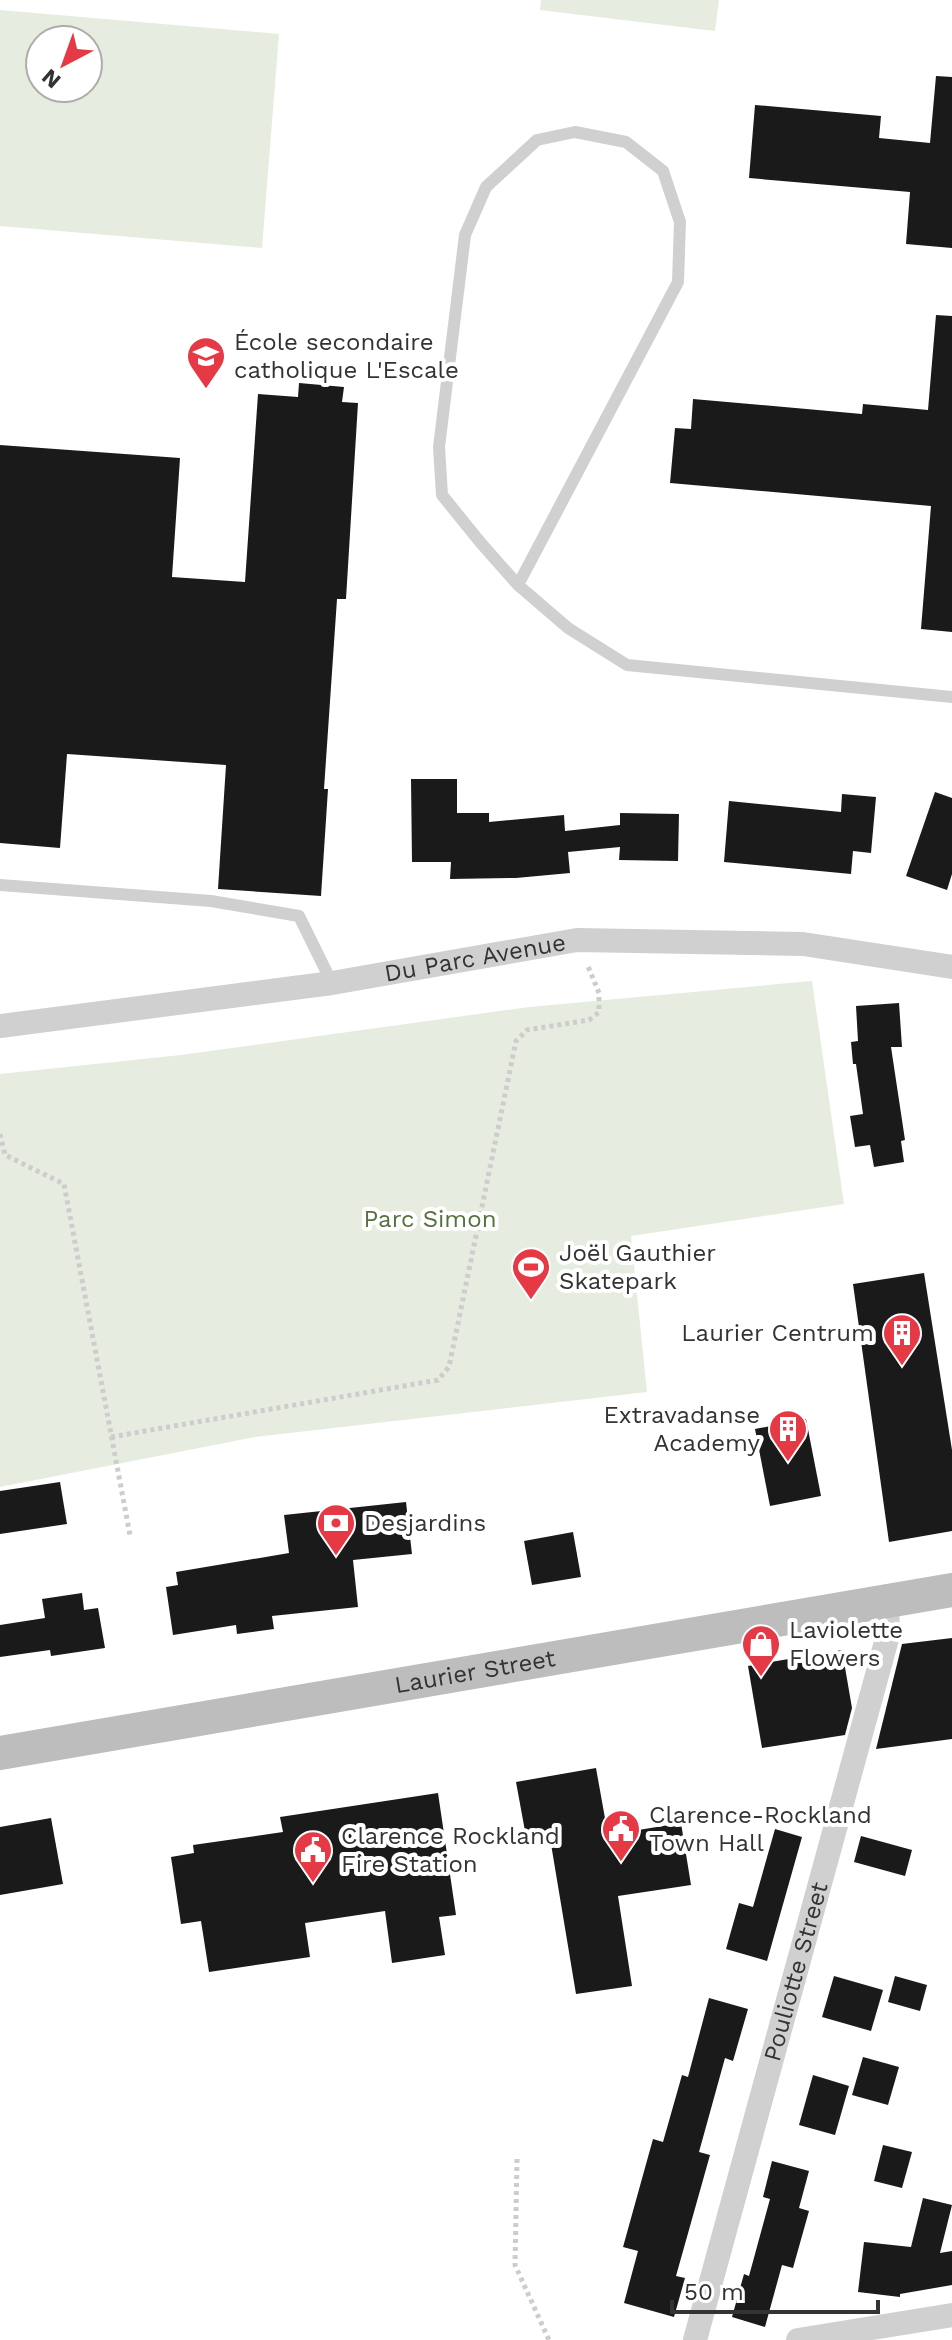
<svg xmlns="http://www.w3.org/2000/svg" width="952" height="2340" viewBox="0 0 952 2340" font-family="'Work Sans',sans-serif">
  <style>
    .green { fill: #e6ecdf; fill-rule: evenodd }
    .building { fill: #1a1a1a }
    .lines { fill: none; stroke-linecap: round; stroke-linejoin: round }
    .path { stroke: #cdcdcd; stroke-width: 5; stroke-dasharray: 4 4; stroke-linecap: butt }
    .service { stroke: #d0d0d0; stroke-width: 12 }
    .minor { stroke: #d0d0d0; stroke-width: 24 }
    .secondary { stroke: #bdbdbd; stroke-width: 34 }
    .labels { text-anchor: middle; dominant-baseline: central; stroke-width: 8; stroke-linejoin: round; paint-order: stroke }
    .poi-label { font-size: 24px; fill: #333; stroke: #fff; text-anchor: start }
    .street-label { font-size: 24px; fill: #333; stroke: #fff }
    .park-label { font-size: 24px; fill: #56703f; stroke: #fff }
  </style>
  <rect width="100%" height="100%" fill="#fff"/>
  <g class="green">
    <polygon points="541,0 719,0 715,31 540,10"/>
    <path d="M0,10L279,34L262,248L0,226ZM40,40H88V88H40Z"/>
    <polygon points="812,981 844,1204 631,1236 647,1392 255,1437 0,1487 0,1074 181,1055 529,1007"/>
  </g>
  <g class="building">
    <polygon points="936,76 952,77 952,248 906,244 910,192 749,178 755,105 881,116 879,138 930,143"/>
    <polygon points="936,315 952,316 952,632 921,629 931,506 670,483 675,428 691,429 693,399 862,414 863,404 928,410"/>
    <polygon points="299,383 344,387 342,402 358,403 346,599 337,599 324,789 328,789 321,896 218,889 226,765 67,754 60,848 0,843 0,445 180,458 172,577 245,582 258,394 298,397"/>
    <polygon points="411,779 457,779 457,813 489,813 489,822 564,815 565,831 620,825 620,813 679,814 678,861 619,860 620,847 568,852 570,873 516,878 450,879 451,862 412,862"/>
    <polygon points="935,792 952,798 952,874 947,890 906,876"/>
    <polygon points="842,794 876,797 871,853 853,851 851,874 724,862 729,801 841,812"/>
    <polygon points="899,1003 902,1047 891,1047 905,1140 901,1141 904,1162 874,1167 870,1145 855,1147 850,1116 863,1114 856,1064 853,1064 851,1042 858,1041 856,1006"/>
    <polygon points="924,1273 952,1450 952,1531 889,1542 853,1284"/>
    <polygon points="806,1419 821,1496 770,1506 755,1429"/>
    <polygon points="60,1482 67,1524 0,1534 0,1491"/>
    <polygon points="406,1502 412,1554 353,1560 358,1607 272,1616 274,1629 237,1634 236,1625 173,1635 166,1587 178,1585 176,1572 289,1553 284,1515"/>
    <polygon points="573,1532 581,1577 532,1585 524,1541"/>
    <polygon points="82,1593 84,1610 98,1608 105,1648 51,1656 50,1650 0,1657 0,1625 45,1618 42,1599"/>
    <polygon points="952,1638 952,1739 876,1749 902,1644"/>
    <polygon points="842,1650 852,1708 845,1735 762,1748 748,1666"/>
    <polygon points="596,1768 608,1835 681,1823 691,1885 618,1896 632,1986 576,1994 550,1838 527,1842 516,1782"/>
    <polygon points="438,1793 456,1915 439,1917 445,1955 392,1963 385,1911 305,1923 310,1957 209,1972 201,1921 181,1924 171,1857 194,1853 193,1845 283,1832 280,1817"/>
    <polygon points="51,1818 63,1884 0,1895 0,1827"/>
    <polygon points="775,1829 802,1837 767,1961 726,1949 739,1903 753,1907"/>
    <polygon points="861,1836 912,1850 905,1876 854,1862"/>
    <polygon points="834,1976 883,1990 871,2031 822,2017"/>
    <polygon points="895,1976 927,1985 920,2011 888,2002"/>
    <polygon points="709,1998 748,2009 733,2061 725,2058 699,2152 710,2155 676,2276 685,2278 674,2317 624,2303 638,2251 623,2247 653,2139 663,2142 682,2075 688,2077"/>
    <polygon points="863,2057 899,2067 888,2105 852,2095"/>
    <polygon points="813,2075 849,2086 835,2135 799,2125"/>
    <polygon points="883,2145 912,2152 902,2188 874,2181"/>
    <polygon points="772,2161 809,2171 799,2208 809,2211 793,2268 782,2265 765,2327 732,2317 744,2274 749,2276 770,2199 763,2197"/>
    <polygon points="923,2198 952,2205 940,2253 952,2251 952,2285 900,2294 900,2297 858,2292 864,2242 911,2247"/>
  </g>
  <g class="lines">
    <g class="path">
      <polyline points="0,1134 5,1155 64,1184 130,1535"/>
      <polyline points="111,1437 438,1380 449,1367 516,1041 527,1030 589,1020 599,1012 599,993 587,964"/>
      <polyline points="517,2159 515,2265 549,2340"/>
    </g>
    <g class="service">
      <polyline points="518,585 678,282 680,222 663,171 626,142 575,132 537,140 486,187 465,235 439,447 442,495 480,542 518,585 568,628 627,665 952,697"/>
      <polyline points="0,885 211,901 299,916 332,983"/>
    </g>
    <g class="minor">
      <path id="s1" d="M0,1026L332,983L577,940L803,944L952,967"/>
      <path id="s2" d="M695,2340L888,1635L887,1601"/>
      <polyline points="798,2340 952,2315"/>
    </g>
    <path class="secondary" id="s3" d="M0,1753L952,1590"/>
  </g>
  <defs>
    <g id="school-pin" transform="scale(2)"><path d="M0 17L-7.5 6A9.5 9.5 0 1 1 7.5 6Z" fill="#e63946" stroke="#fff"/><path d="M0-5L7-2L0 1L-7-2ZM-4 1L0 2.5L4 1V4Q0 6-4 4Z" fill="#fff"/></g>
    <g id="stadium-pin" transform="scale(2)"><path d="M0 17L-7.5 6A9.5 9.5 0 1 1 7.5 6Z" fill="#e63946" stroke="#fff"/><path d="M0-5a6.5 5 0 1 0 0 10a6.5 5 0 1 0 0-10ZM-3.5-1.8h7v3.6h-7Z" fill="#fff"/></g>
    <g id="building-pin" transform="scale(2)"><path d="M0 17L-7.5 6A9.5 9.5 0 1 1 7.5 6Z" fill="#e63946" stroke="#fff"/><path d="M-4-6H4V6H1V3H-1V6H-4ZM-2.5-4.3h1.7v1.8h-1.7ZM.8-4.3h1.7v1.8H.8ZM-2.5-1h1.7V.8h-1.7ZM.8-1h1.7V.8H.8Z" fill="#fff"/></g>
    <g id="bank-pin" transform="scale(2)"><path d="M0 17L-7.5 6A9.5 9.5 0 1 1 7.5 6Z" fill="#e63946" stroke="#fff"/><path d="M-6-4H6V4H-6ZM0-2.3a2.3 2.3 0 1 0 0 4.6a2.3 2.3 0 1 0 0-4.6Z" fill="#fff"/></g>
    <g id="shop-pin" transform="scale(2)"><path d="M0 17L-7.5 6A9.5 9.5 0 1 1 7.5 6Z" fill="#e63946" stroke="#fff"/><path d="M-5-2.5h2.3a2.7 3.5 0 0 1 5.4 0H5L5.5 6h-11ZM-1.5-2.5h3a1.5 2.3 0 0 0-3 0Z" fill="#fff"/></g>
    <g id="civic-pin" transform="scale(2)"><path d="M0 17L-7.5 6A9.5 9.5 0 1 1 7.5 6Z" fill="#e63946" stroke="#fff"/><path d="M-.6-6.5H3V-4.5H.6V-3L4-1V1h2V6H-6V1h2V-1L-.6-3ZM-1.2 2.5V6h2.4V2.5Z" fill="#fff"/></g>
  </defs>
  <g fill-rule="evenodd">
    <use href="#school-pin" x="206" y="356"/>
    <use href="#stadium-pin" x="531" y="1267"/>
    <use href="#building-pin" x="902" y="1333"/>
    <use href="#building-pin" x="788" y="1429"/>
    <use href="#bank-pin" x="336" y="1523"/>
    <use href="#shop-pin" x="761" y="1644"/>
    <use href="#civic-pin" x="621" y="1829"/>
    <use href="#civic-pin" x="313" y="1850"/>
  </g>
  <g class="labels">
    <g class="poi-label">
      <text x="234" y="342">École secondaire<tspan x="234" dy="28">catholique L'Escale</tspan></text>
      <text x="559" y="1253">Joël Gauthier<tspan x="559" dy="28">Skatepark</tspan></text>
      <text x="874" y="1333" text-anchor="end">Laurier Centrum</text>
      <text x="760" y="1415" text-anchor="end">Extravadanse<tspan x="760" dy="28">Academy</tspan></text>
      <text x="364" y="1523">Desjardins</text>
      <text x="789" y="1630">Laviolette<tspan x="789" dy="28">Flowers</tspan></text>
      <text x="649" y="1815">Clarence-Rockland<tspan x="649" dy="28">Town Hall</tspan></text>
      <text x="341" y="1836">Clarence Rockland<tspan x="341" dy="28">Fire Station</tspan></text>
    </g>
    <g class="street-label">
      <text stroke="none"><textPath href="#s1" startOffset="480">Du Parc Avenue</textPath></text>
      <text stroke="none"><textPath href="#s3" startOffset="482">Laurier Street</textPath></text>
      <text stroke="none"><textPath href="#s2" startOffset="382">Pouliotte Street</textPath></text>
    </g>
    <g class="park-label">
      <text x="430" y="1219">Parc Simon</text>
    </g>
  </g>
  <g transform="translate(64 64) rotate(221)"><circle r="38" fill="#ffffff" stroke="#adadad" stroke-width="2"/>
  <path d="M0-6L14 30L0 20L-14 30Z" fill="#e63946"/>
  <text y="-12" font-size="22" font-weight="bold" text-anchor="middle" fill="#333333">N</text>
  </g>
  <path d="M672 2300v12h206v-12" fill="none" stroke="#333333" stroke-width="4"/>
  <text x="684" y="2300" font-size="24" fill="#333333" stroke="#ffffff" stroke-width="6" paint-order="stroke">50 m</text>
</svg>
